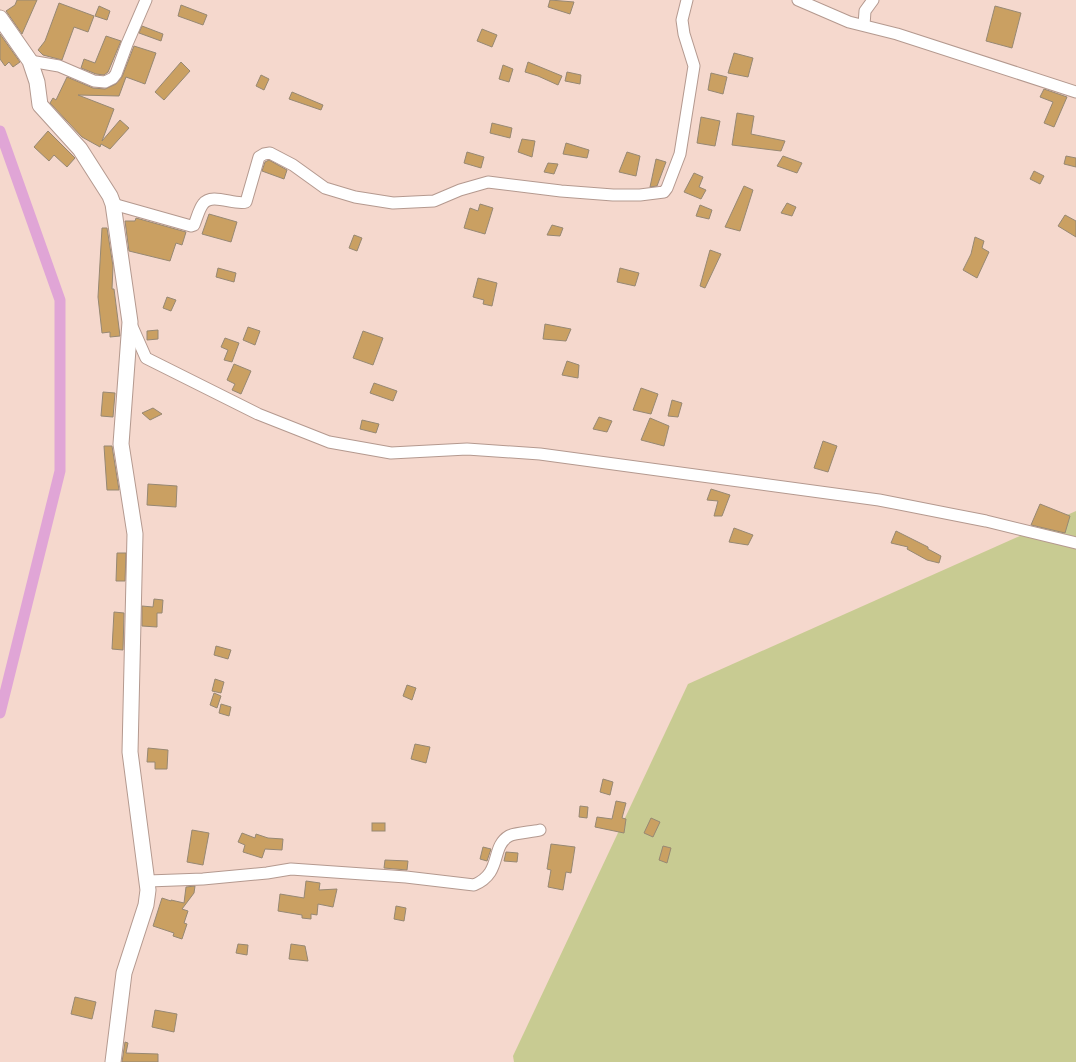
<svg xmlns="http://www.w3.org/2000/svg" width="1076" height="1062" viewBox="0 0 1076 1062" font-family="Cabin,sans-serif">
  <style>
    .green { fill: #c8cb92 }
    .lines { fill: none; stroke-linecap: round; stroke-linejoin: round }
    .canal { stroke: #e0a5d6; stroke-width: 11 }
    .building { fill: #caa062; stroke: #978873 }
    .street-casing { stroke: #b4998f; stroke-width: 13 }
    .secondary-casing { stroke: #b4998f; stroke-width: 17 }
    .street { stroke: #fff; stroke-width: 11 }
    .secondary { stroke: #fff; stroke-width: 15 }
  </style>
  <rect width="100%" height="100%" fill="#f5d8cd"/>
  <polygon class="green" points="1076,511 1076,1062 514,1062 513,1056 688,684"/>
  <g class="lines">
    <polyline class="canal" points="0,131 60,300 60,471 0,713"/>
  </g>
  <g class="building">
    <polygon points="17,0 37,0 22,34 6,11 15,5"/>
    <polygon points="550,0 574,2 570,14 548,7"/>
    <polygon points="59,3 94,16 88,32 74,27 62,60 43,55 38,50 45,41"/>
    <polygon points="181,5 207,15 203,25 178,16"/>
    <polygon points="99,6 110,11 107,20 95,16"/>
    <polygon points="995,6 1021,13 1012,48 986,41"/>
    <polygon points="142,26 163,34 161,41 139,33"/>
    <polygon points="482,29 497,35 492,47 477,41"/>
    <polygon points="0,34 20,62 13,67 9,62 5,66 0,59"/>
    <polygon points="106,36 121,41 108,72 104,75 96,74 81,68 84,59 95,63"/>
    <polygon points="134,46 156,53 145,84 126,77 119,96 78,95 114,109 102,141 120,120 129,128 110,149 101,144 100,147 82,137 50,103 53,98 56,100 67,77 93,88 105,89 116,84 122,77"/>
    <polygon points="734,53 753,58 748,77 728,73"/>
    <polygon points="181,62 190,71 164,100 155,92"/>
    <polygon points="528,62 562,76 558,85 538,76 525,72"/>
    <polygon points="503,65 513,69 509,82 499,79"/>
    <polygon points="567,72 581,75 580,84 565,81"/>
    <polygon points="711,73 727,77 723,94 708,90"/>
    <polygon points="261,75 269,79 264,90 256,86"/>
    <polygon points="1044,89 1067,97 1054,127 1044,123 1053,102 1040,97"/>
    <polygon points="292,92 323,105 321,110 289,99"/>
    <polygon points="737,113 754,116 751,134 785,141 781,151 732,145"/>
    <polygon points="701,117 720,121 715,146 697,143"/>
    <polygon points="492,123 512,128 510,138 490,133"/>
    <polygon points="48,131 75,158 67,167 54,155 49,161 34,147"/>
    <polygon points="522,139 535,141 532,157 518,152"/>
    <polygon points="566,143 589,150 587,158 563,154"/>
    <polygon points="467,152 484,157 481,168 464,163"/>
    <polygon points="627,152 640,156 636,176 619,172"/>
    <polygon points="783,156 802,163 797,173 777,166"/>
    <polygon points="1066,156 1076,158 1076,167 1064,164"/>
    <polygon points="656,159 666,162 657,186 650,187"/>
    <polygon points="269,160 287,170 284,179 262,171 265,162"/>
    <polygon points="548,163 558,164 554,174 544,172"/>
    <polygon points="1034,171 1044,176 1040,184 1030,179"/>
    <polygon points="694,173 703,177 699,187 706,190 701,199 684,192"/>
    <polygon points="744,186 753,190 740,231 725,227"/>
    <polygon points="787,203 796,207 792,216 781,213"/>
    <polygon points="480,204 493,208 485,234 464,228 470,208 478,211"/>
    <polygon points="700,205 712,210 709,219 696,216"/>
    <polygon points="209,214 237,222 231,242 202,234"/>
    <polygon points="1065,215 1076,221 1076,237 1058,226"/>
    <polygon points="136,218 186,232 182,245 176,243 170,261 129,251 125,221 135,221"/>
    <polygon points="552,225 563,228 560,236 547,235"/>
    <polygon points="102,228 107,228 113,266 112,289 114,289 120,336 110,337 110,332 102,333 98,297"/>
    <polygon points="354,235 362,238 357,251 349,248"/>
    <polygon points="975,237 984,241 982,248 989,252 977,278 963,270 971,254"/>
    <polygon points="710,250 721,254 705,288 700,286"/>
    <polygon points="218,268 236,273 234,282 216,277"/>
    <polygon points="620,268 639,273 635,286 617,282"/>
    <polygon points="478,278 497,283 492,306 483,304 484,300 473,297"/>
    <polygon points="167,297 176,300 171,311 163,308"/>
    <polygon points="545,324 571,329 566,341 543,339"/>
    <polygon points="248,327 260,331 255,345 243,340"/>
    <polygon points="158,330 158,339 147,340 147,331"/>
    <polygon points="363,331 383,338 373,365 353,358"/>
    <polygon points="225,338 239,343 232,362 224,360 228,350 221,347"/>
    <polygon points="567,361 579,365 578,378 562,375"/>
    <polygon points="234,364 251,371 241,394 232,390 235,384 227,380"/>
    <polygon points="374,383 397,391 393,401 370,393"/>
    <polygon points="641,388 658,394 651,414 633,410"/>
    <polygon points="103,392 115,393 113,417 101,416"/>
    <polygon points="672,400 682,403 678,417 668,416"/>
    <polygon points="153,408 162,414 150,420 142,413"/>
    <polygon points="599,417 612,421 607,432 593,429"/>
    <polygon points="650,418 669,426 664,446 641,440"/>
    <polygon points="362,420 379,424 376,433 360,429"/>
    <polygon points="823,441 837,446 828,472 814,468"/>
    <polygon points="104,446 112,446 119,490 107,490"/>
    <polygon points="148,484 177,486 176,507 147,505"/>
    <polygon points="711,489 730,495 722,516 714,516 718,501 707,500"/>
    <polygon points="1040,504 1070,516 1065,533 1031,525"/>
    <polygon points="734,528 753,535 748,545 729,542"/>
    <polygon points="896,531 928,547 928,549 941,556 939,563 927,560 907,549 908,547 891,543"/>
    <polygon points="117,553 126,553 125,581 116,581"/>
    <polygon points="154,599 163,600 162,613 157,613 157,627 142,626 142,606 153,607"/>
    <polygon points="114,612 124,613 123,650 112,649"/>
    <polygon points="216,646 231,650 228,659 214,655"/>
    <polygon points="215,679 224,682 221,693 212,691"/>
    <polygon points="407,685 416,688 412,700 403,696"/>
    <polygon points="214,693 221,696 217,708 210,705"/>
    <polygon points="221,704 231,707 229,716 219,713"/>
    <polygon points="415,744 430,747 426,763 411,759"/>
    <polygon points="148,748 168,750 167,769 155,769 155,762 147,762"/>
    <polygon points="603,779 613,782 610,795 600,792"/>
    <polygon points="616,801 626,803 622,818 626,819 624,833 595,827 597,817 612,819"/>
    <polygon points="580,806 588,807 587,818 579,817"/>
    <polygon points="651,818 660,822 653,837 644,833"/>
    <rect x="372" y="823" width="13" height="8"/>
    <polygon points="192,830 209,833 203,865 187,862"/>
    <polygon points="242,833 255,838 256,834 268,838 283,839 282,850 265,849 262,858 243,852 245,845 238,842"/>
    <polygon points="551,844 575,847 571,873 566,872 563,890 548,887 551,870 547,869"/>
    <polygon points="663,846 671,848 667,863 659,860"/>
    <polygon points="483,847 491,849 487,861 480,859"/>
    <polygon points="506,852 518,853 517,862 504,861"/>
    <polygon points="385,860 408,861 407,870 384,868"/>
    <polygon points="306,881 320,883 319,890 337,889 333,907 318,904 317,915 311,914 311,919 302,918 302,915 278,911 280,894 304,898"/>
    <polygon points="195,886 194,893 182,909 188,911 184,923 187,924 182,939 173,936 174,933 153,926 162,898 171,901 171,900 184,903 186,887"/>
    <polygon points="396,906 406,908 404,921 394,919"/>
    <polygon points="238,944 248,945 247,955 236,953"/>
    <polygon points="291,944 305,946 308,961 289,959"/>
    <polygon points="75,997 96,1002 92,1019 71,1014"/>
    <polygon points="155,1010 177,1014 174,1032 152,1027"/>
    <polygon points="125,1042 128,1043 126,1053 158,1054 158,1062 122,1062"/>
  </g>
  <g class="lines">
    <g class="street-casing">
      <g id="street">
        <polyline points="798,0 849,22 897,34 1076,92"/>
        <polyline points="864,25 865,11 873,0"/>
        <polyline points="30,61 59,66 94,81 105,82 113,78 116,74 127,44 146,0"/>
        <path d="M113,204L191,226L194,225C197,218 199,209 203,204C212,192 235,206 246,202L259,157L264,154L270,153L293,165L325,188L355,197L393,203L434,201L460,190L488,182L561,191L613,195H640L664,192L667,188L680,154L694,66L684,34L682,20L687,0"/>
        <polyline points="131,324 146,358 258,414 329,442 391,453 467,449 540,454 879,500 986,521 1076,543"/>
        <path d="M148,881L203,879L267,873L291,869L406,877L474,885C503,873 490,847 509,836C514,833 532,832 540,830"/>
      </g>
    </g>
    <g class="secondary-casing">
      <polyline id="secondary" points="0,18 30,61 37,82 40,105 80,149 110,196 113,204 130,322 121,444 135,534 130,752 148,890 146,905 124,973 113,1062"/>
    </g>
    <use href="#street" class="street"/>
    <use href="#secondary" class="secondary"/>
  </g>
</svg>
